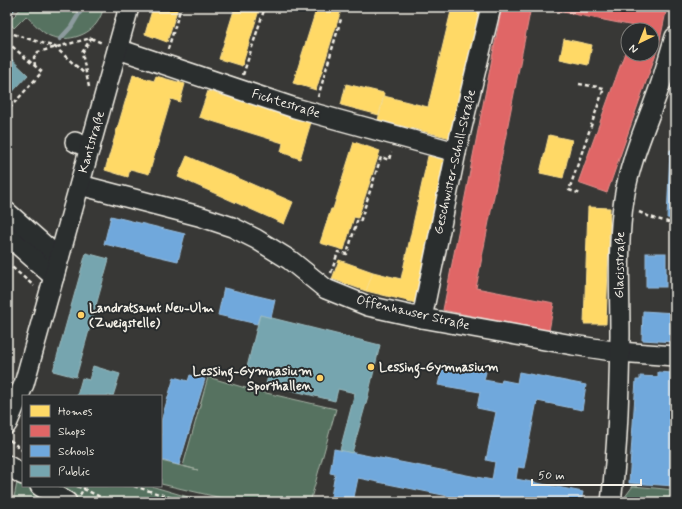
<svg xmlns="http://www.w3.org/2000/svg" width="682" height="509" viewBox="0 0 682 509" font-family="Mynerve,sans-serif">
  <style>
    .green { fill: #567261; stroke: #a5b2a4 }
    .homes { fill: #ffd966; stroke: #fce08d }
    .shops { fill: #e06666; stroke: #e6908d }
    .schools { fill: #6fa8dc; stroke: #97bee0 }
    .public { fill: #76a5af; stroke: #9cbcc0 }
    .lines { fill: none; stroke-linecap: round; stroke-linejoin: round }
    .stream { stroke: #8d9b9e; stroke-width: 4.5 }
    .minor-casing { stroke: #f4f1e8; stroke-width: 22 }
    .path { stroke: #f4f1e8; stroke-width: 2.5; stroke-dasharray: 4 3; stroke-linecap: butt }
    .minor { stroke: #2a2d2e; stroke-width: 19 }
    .poi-dot { fill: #ffd166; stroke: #2a2d2e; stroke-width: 1.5 }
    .labels { text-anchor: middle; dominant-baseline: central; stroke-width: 4; stroke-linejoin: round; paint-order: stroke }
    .street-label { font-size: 13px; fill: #f4f1e8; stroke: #2a2d2e }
    .poi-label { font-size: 13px; font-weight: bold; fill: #f4f1e8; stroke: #2a2d2e; text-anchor: start }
  </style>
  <rect width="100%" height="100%" fill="#383836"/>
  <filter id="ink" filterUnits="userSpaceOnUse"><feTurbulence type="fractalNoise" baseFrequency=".025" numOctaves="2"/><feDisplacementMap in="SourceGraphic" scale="8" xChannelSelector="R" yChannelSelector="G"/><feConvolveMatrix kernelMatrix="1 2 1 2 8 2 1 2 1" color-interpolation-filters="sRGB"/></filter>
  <g filter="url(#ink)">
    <g class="green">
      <path d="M22,7H104C102,13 100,19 96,24C86,37 65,42 50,36C41,32 33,22 26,16L14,28L9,22Z"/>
      <polygon points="208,377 249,389 336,409 310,502 239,502 161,484 161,461 198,470 183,466"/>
      <polygon points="23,454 23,486 151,486 205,502 13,502"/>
      <polygon points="633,486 675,490 675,502 621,502"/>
    </g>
    <g class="homes">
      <polygon points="153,7 178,7 167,42 145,34"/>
      <polygon points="235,7 260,7 242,66 219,59"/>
      <polygon points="317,7 342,7 316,90 293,83"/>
      <polygon points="452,7 483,7 451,138 378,120 384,96 428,107"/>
      <polygon points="564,39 592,45 588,65 560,59"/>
      <polygon points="133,75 154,81 156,76 185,84 180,102 171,99 149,174 130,169 128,177 105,170"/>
      <polygon points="346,84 384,93 379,115 341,105"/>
      <polygon points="208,91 292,117 312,119 300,159 281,152 283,143 199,117"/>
      <polygon points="549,135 572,140 563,178 540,173"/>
      <polygon points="354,142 380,151 358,218 354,217 344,250 320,243 331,209 333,209"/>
      <polygon points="187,156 293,202 284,224 178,177"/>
      <polygon points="428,156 451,161 420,304 366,291 373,272 401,279"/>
      <polygon points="588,207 610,208 606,324 584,324"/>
      <polygon points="339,260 373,272 366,291 332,279"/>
    </g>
    <g class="shops">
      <polygon points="502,7 531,7 476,288 554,303 549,331 443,310"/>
      <polygon points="538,7 667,7 659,45 607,193 578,183 628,44 628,54 652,54 652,30 633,30 634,26"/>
    </g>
    <g class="schools">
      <polygon points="670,150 675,150 675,219 667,218"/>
      <polygon points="111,216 185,234 178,261 104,244"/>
      <rect x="646" y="253" width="20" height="34"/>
      <polygon points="224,288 275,300 271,318 260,315 257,324 218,315"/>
      <polygon points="643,311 675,313 675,342 642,340"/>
      <polygon points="443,364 486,372 484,380 501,383 502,380 517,383 519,372 586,385 582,410 537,401 524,468 518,467 516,479 583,492 581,502 478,502 358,478 353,502 330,502 335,474 330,473 334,449 492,480 495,462 486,460 496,412 477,408 480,392 438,385"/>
      <polygon points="658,372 672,373 671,379 675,380 675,486 629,483 636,380 640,380 640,376 658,377"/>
      <polygon points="190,375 205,379 179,465 161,460 161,421 174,377 188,381"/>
    </g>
    <g class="public">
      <polygon points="7,7 17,7 7,18"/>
      <polygon points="7,55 28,75 7,98"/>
      <polygon points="86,253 109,259 76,377 53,371"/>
      <polygon points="260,315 380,345 368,396 352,453 340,450 355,393 338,389 335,401 266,384 269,372 247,367"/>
      <polygon points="93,366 120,374 113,396 77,396 82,378 89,380"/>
    </g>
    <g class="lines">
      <polyline class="stream" points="60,39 71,27 83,7"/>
      <g class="minor-casing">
        <g id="minor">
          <polyline points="118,49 295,108 456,152"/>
          <polyline points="75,142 90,148"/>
          <polyline points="80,185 199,216 232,227 256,239 290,260 326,289 368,306 422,318 573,345 619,352 675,356"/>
          <polyline points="7,212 59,258"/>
          <polyline points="7,235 54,277"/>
          <polyline points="422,318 456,152 491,7"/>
          <polyline points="7,424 24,384 129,7"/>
          <polyline points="7,465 23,475"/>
          <polyline points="40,486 67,502"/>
          <path d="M611,502C618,447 619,391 620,335C620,291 617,243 624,199C630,158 648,122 661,83C666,68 670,52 675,37"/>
        </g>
      </g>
      <g class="path">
        <polyline points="7,32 55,47 85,74"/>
        <polyline points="7,42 42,72 7,111"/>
        <polyline points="168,49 181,7"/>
        <polyline points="35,66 34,57 38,52 91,38 102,43"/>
        <polyline points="243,75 265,7"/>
        <polyline points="579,84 604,88 569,190 581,194"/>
        <polyline points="89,87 82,53 91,38"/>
        <polyline points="318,97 341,19"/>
        <polyline points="639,212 650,217 675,224"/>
        <polyline points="7,263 34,286"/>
        <polyline points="331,273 338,252 347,254 357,221 360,222 381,157 389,160 391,152"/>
        <polyline points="10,440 23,451"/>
        <polyline points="77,486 111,502"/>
        <polyline points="134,486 184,502"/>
        <polyline points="80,495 85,486"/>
      </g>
      <use href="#minor" class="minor"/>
    </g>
  </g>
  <g class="poi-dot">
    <circle cx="81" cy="315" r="4"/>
    <circle cx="371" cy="367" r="4"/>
    <circle cx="320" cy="378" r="4"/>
  </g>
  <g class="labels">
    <g class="street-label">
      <text transform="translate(286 104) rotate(17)">Fichtestraße</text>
      <text transform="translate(92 142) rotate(-74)">Kantstraße</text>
      <text transform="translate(455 162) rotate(-77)">Geschwister-Scholl-Straße</text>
      <text transform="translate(620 265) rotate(-89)">Glacisstraße</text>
      <text transform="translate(413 313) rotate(13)">Offenhauser Straße</text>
    </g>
    <g class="poi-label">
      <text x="89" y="308">Landratsamt Neu-Ulm<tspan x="89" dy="15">(Zweigstelle)</tspan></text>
      <text x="379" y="367">Lessing-Gymnasium</text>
      <text x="312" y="371" text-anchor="end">Lessing-Gymnasium<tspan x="312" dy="15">Sporthallen</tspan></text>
    </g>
  </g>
  <rect width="682" height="509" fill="none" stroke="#2a2d2e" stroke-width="24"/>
  <rect x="12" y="12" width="658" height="485" fill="none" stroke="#f4f1e8" stroke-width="1.5" filter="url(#ink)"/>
  <rect x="22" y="395" width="140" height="92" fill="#2a2d2e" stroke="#7b7b78"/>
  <rect x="30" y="405" width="20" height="12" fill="#ffd966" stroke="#7b7b78"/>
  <text x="58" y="415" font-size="12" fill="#f4f1e8">Homes</text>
  <rect x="30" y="425" width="20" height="12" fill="#e06666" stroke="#7b7b78"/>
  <text x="58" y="435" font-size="12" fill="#f4f1e8">Shops</text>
  <rect x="30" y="445" width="20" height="12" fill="#6fa8dc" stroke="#7b7b78"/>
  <text x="58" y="455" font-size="12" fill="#f4f1e8">Schools</text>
  <rect x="30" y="465" width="20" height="12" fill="#76a5af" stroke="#7b7b78"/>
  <text x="58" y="475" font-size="12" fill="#f4f1e8">Public</text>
  <g transform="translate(640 42) rotate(223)"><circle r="19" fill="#2a2d2e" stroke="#7b7b78"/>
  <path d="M0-3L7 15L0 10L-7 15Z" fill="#ffd166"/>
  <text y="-6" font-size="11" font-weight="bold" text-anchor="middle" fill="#f4f1e8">N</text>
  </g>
  <path d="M532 479v6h109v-6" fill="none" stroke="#f4f1e8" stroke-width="2"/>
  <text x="538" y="479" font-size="12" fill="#f4f1e8" stroke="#2a2d2e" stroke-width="3" paint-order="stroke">50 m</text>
</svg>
